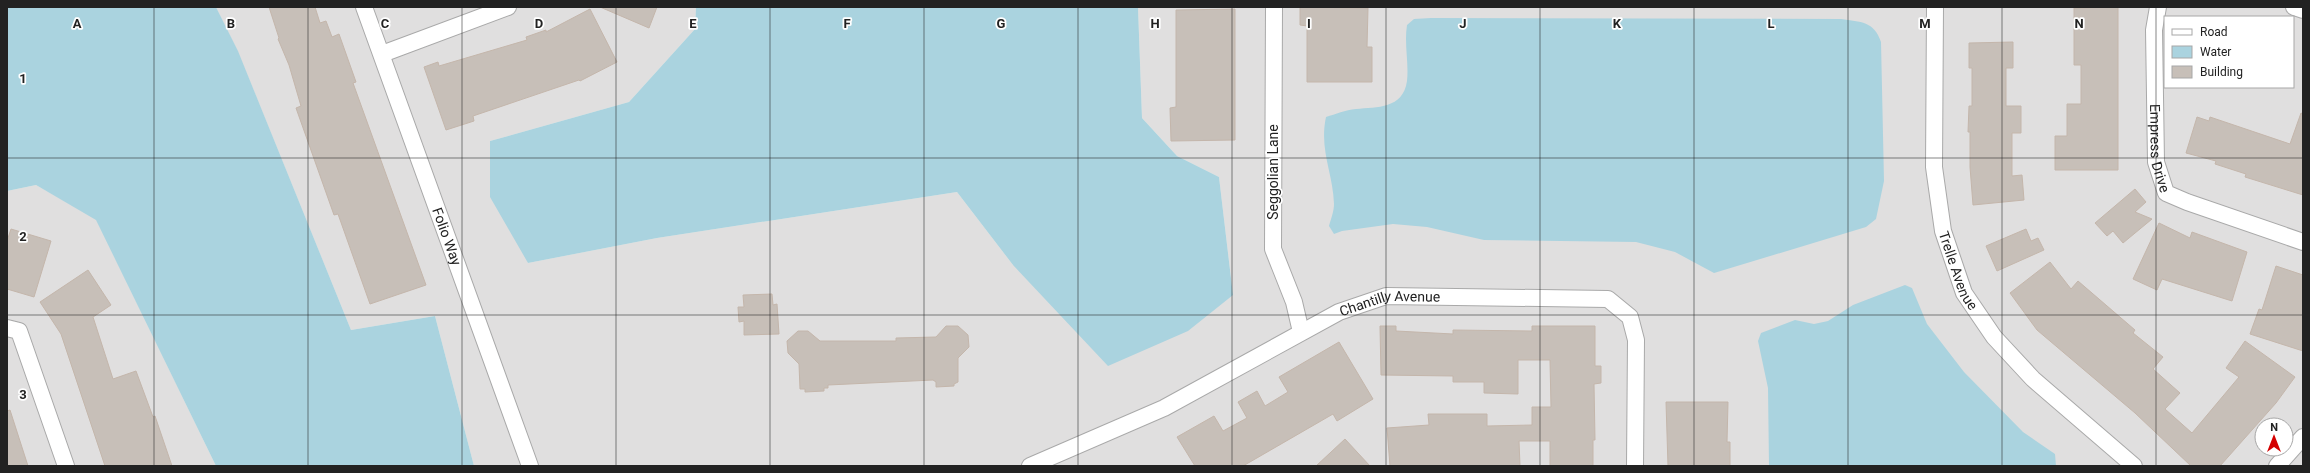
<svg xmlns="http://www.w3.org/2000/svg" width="2310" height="473" viewBox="0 0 2310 473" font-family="Roboto,sans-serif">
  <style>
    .residential { fill: #e0dfdf; fill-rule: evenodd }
    .water { fill: #aad3df }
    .building { fill: #c7bfb8; stroke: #c4b6ab }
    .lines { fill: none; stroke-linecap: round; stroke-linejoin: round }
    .minor-casing { stroke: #a9a9a9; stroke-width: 18 }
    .minor { stroke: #fff; stroke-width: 16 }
    .grid { fill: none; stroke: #222; stroke-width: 1; stroke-opacity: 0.55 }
    .labels { text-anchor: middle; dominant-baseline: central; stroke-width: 3.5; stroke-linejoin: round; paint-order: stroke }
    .street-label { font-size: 14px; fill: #222; stroke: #fff }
    .grid-label { font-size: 13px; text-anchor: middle; font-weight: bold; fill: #222; stroke: #fff; stroke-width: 3.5; stroke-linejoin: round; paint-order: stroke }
  </style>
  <rect width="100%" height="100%" fill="#f2efe9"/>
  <g class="residential">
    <path d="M216,7H696L695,29L629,102L490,141L528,263L657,238L957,192L1013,265L1233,295L1219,177L1177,156L1142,118L1138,7H2303V466H474L435,316L351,330L238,52ZM2165,17H2293V87H2165ZM2262,425H2286V449H2262Z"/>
    <polygon points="36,185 96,219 216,466 7,466 7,191"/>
  </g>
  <g class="water">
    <polygon points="7,7 216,7 238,51 351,330 435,316 474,466 216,466 96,220 36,185 7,191"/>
    <polygon points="696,7 1138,7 1142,118 1177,156 1219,177 1233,295 1188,331 1108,366 1013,265 957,192 657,238 528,263 490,197 490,141 629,102 695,29"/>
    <path d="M1431,18L1841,19C1861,22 1874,21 1881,42L1884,181L1876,219L1866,227L1714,273L1675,252L1636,242L1484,240L1427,227L1393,224L1342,231L1334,234L1329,226C1331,219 1334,211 1334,204C1333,173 1319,150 1326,117C1336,114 1345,110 1356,109C1377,107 1403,109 1407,81C1409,63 1404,44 1407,25L1414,19Z"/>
    <polygon points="1905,285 1912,288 1927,324 1964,372 2023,432 2055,454 2056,466 1769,466 1768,388 1758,341 1761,333 1795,320 1814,324 1828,321 1853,305"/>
  </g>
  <g class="building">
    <polygon points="269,7 315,7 320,23 326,21 332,37 339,34 356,82 353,83 426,285 370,304 338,214 334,215 296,108 301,106 289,65 278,39 279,38"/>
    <polygon points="600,7 657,7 649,28"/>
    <polygon points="1300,7 1368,8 1367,47 1372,47 1372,82 1307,82 1307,26 1300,25"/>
    <polygon points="2118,7 2118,170 2055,170 2055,136 2067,136 2067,104 2081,104 2081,65 2074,65 2074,8"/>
    <polygon points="590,9 617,62 580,81 579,80 473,116 474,121 446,130 424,67 438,62 439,66 527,40 526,37 546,30 546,32"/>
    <polygon points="1235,9 1235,140 1171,141 1170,108 1176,107 1176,10"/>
    <polygon points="2013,42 2013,68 2006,68 2006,106 2021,106 2021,133 2012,133 2012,176 2022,175 2024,200 1973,205 1970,167 1970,132 1968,132 1969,106 1972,106 1972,68 1969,68 1969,43"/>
    <polygon points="2301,113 2303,114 2303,195 2245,177 2246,174 2215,164 2216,161 2186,153 2197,117 2209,121 2210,117 2290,144"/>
    <polygon points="2135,189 2146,202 2135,212 2152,219 2123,243 2113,231 2107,236 2095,223"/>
    <polygon points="2159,223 2190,238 2192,232 2247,252 2232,301 2162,279 2157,290 2133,279"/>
    <polygon points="11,229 51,241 34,297 7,289 7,241"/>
    <polygon points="2026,229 2031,241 2038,238 2044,250 1997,271 1986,246"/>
    <polygon points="2050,262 2071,289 2078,281 2135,330 2133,333 2163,357 2153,369 2180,393 2165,409 2192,433 2239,377 2226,368 2245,341 2295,377 2276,403 2220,466 2191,466 2135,413 2037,330 2010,293"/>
    <polygon points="2276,266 2303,275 2303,351 2250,334 2259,309 2262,310"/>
    <polygon points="88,270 111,305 93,317 113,379 136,371 153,417 155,416 172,466 105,466 61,334 40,302"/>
    <polygon points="772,294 773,305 777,304 779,334 744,335 744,321 739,322 738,307 744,307 743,295"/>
    <polygon points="946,326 958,326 968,335 969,347 958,358 958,382 954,384 954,386 936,387 936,382 933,380 828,385 828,388 824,388 824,391 805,392 805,389 800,389 799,364 788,353 787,341 798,331 808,331 820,341 896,341 896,338 936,337"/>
    <polygon points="1380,326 1396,326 1396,331 1453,334 1453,330 1532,331 1532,326 1595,326 1595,366 1601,366 1601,383 1594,384 1595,440 1593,440 1593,466 1550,466 1550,441 1519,441 1520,466 1390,466 1387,428 1429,425 1428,414 1487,414 1487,426 1532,425 1532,407 1551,407 1550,360 1518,360 1518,394 1484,393 1484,382 1453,382 1453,376 1381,375"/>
    <polygon points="1339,342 1373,399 1337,421 1333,414 1243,466 1195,466 1177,437 1214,416 1223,431 1247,418 1238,402 1257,391 1265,406 1288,392 1279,377"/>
    <polygon points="1666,402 1728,402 1727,442 1730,442 1730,466 1668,466"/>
    <polygon points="10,410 28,466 7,466 7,411"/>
    <polygon points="1345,439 1370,466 1316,466"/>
  </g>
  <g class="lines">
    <g class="minor-casing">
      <g id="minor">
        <path id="s1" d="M364,7L530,466"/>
        <polyline points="1274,7 1273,249 1294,302 1301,332"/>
        <path id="s2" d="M1935,7L1934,167L1943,231L1964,293L1994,337L2033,379L2134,466"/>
        <path id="s3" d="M2158,7L2154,30L2156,162L2166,193L2187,202L2303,242"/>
        <polyline points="2294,7 2303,10"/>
        <polyline points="382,54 508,7"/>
        <polyline points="7,328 19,331 66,466"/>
        <path id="s4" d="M1030,466L1164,408L1339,312L1386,296L1608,299L1630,317L1636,340L1635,466"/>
        <polyline points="2277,466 2303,437"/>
      </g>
    </g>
    <use href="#minor" class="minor"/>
  </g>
  <path class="grid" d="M154,7V466M308,7V466M462,7V466M616,7V466M770,7V466M924,7V466M1078,7V466M1232,7V466M1386,7V466M1540,7V466M1694,7V466M1848,7V466M2002,7V466M2156,7V466M7,158H2303M7,315H2303"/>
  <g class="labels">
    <g class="street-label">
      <text stroke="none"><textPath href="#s3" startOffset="142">Empress Drive</textPath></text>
      <text transform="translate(1273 172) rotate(-90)">Seggolian Lane</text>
      <text stroke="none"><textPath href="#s1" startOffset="244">Folio Way</textPath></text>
      <text stroke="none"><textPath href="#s2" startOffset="267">Trelle Avenue</textPath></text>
      <text stroke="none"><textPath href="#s4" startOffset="398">Chantilly Avenue</textPath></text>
    </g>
  </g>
  <g class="grid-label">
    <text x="77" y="28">A</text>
    <text x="231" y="28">B</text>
    <text x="385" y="28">C</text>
    <text x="539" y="28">D</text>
    <text x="693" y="28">E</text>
    <text x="847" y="28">F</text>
    <text x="1001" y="28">G</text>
    <text x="1155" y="28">H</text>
    <text x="1309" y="28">I</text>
    <text x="1463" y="28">J</text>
    <text x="1617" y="28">K</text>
    <text x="1771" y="28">L</text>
    <text x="1925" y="28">M</text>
    <text x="2079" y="28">N</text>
    <text x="23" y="83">1</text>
    <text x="23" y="241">2</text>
    <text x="23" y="399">3</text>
  </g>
  <rect width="2310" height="473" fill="none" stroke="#222222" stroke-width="16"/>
  <rect x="2164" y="16" width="130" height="72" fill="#ffffff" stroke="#a7a7a7"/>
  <rect x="2172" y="29" width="20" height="6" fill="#ffffff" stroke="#a7a7a7"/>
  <text x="2200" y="36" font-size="12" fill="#222222">Road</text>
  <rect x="2172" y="46" width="20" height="12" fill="#aad3df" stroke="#a7a7a7"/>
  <text x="2200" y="56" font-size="12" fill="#222222">Water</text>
  <rect x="2172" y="66" width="20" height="12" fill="#c7bfb8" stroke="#a7a7a7"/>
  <text x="2200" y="76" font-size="12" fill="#222222">Building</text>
  <g transform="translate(2274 437)"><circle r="19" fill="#ffffff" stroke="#a7a7a7"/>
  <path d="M0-3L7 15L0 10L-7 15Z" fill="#d40000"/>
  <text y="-6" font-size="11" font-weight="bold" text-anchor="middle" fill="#222222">N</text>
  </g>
</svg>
